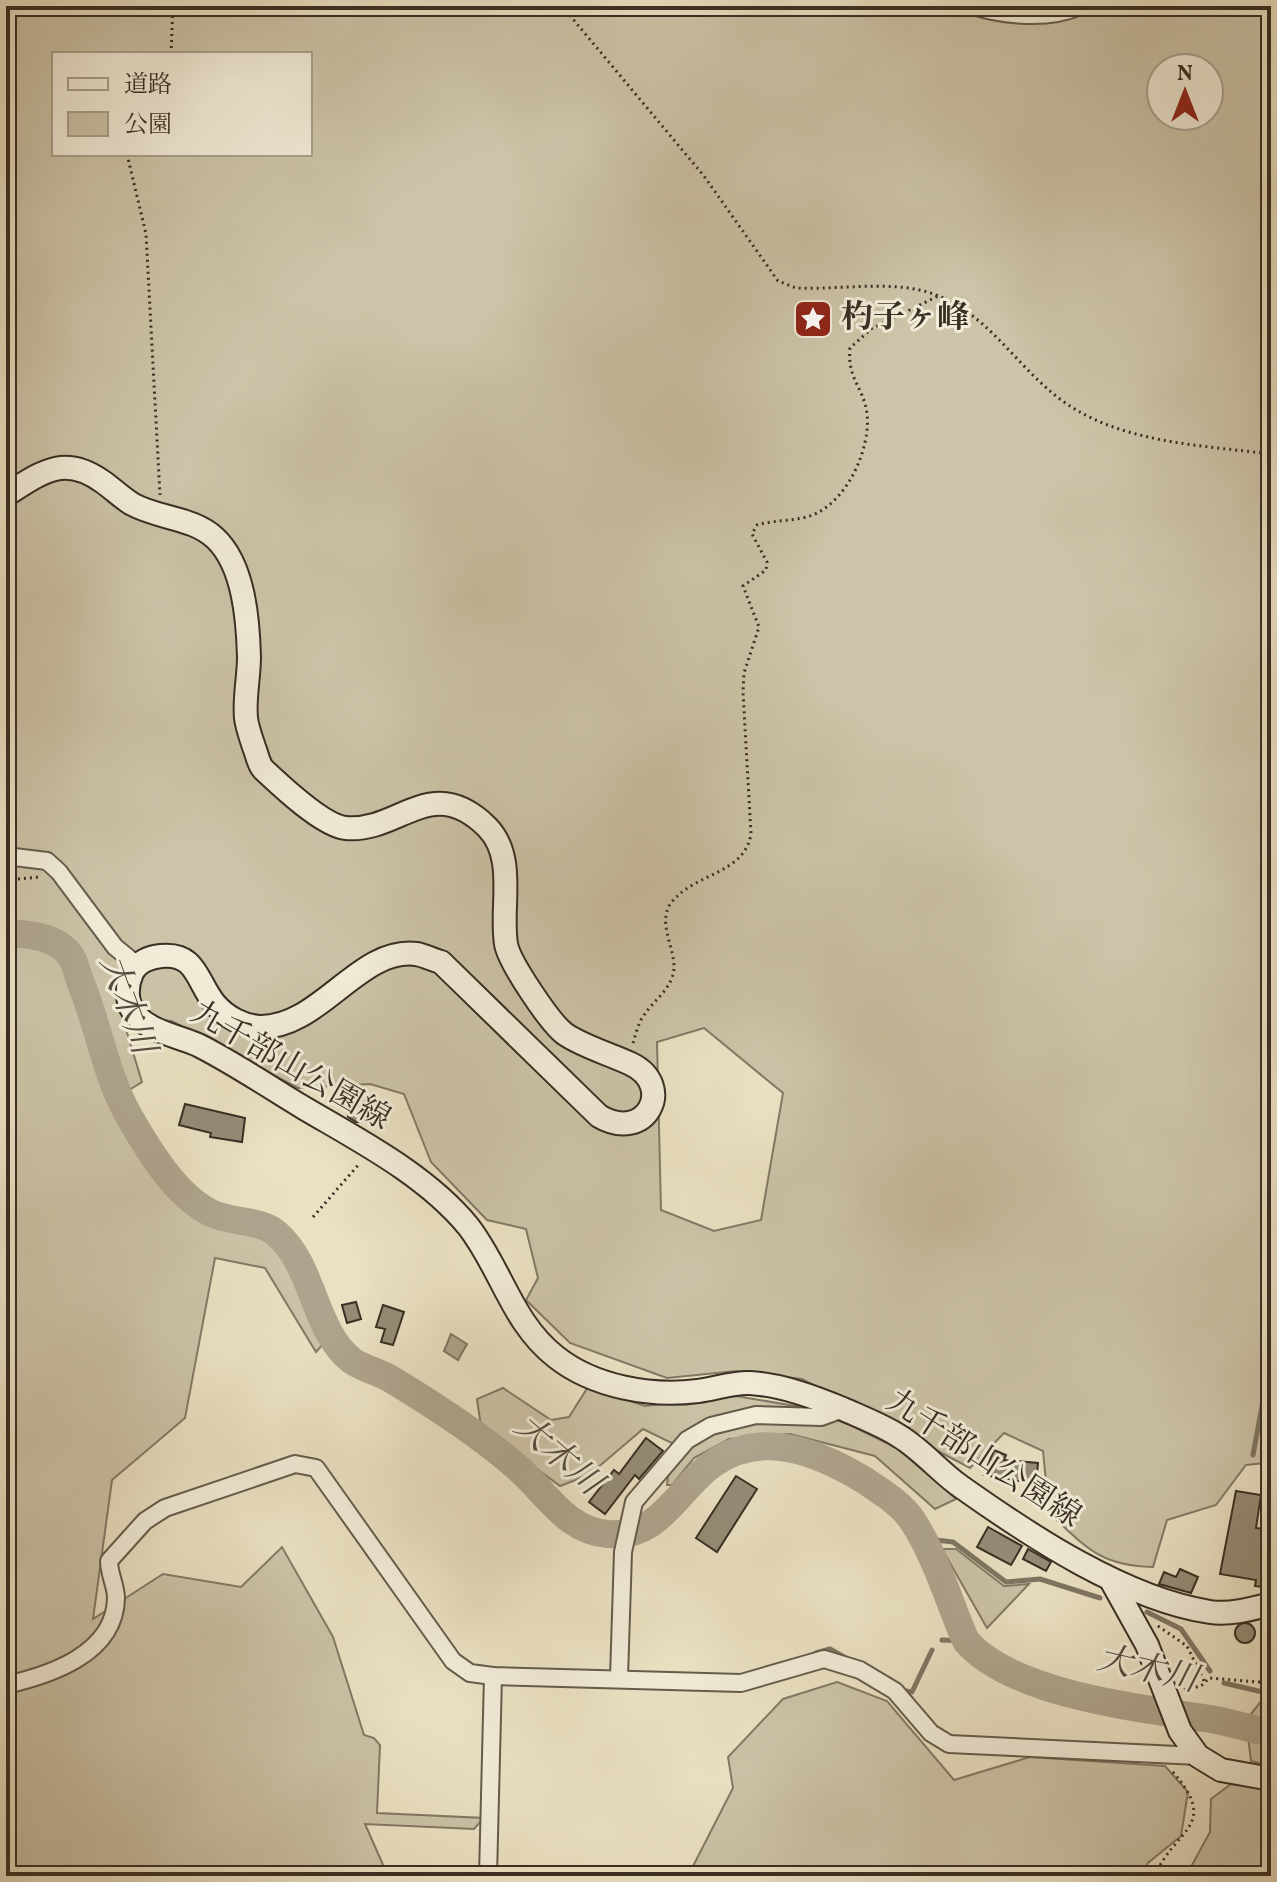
<svg xmlns="http://www.w3.org/2000/svg" width="1277" height="1882" viewBox="0 0 1277 1882" font-family="Vollkorn,'Noto Serif JP',serif">
  <style>
    .green { fill: #ccc3a8; stroke: #827966; stroke-width: 2; fill-rule: evenodd }
    .water { fill: #aea48d; stroke: #7f7563; stroke-width: 2 }
    .lines { fill: none; stroke-linecap: round; stroke-linejoin: round }
    .stream { stroke: #7f7563; stroke-width: 5 }
    .river { stroke: #aea48d; stroke-width: 28 }
    .building { fill: #958c77; stroke: #392f24; stroke-width: 2 }
    .street-casing { stroke: #655c4c; stroke-width: 20 }
    .secondary-casing { stroke: #392f24; stroke-width: 26 }
    .path { stroke: #392f24; stroke-width: 3; stroke-dasharray: 2 4; stroke-linecap: butt }
    .street { stroke: #f1ecd8; stroke-width: 16 }
    .secondary { stroke: #f1ecd8; stroke-width: 22 }
    .labels { text-anchor: middle; dominant-baseline: central; stroke-width: 6; stroke-linejoin: round; paint-order: stroke }
    .poi-label { font-size: 32px; font-weight: bold; fill: #392f24; stroke: #f1ecd8; text-anchor: start }
    .street-label { font-size: 32px; fill: #392f24; stroke: #f1ecd8 }
    .water-label { font-size: 34px; font-style: italic; fill: #564c3e; stroke: #f1ecd8 }
  </style>
  <rect width="100%" height="100%" fill="#eae1c3"/>
  <filter id="stains"><feTurbulence type="fractalNoise" baseFrequency=".0025" numOctaves="4"/><feColorMatrix values="0 0 0 0 .2 0 0 0 0 .09 0 0 0 0 .02 0 0 0 .5 -.17"/></filter>
  <radialGradient id="worn" r=".72"><stop offset=".6" stop-color="#630" stop-opacity="0"/><stop offset="1" stop-color="#630" stop-opacity=".3"/></radialGradient>
  <g class="green">
    <path d="M6,6H1271V1509L1265,1463L1246,1465L1216,1505L1167,1520L1153,1567C1100,1566 1086,1547 1049,1513L1043,1451L1004,1433L970,1468L802,1379L736,1371L667,1378L570,1343L526,1300L538,1278L526,1229L487,1220L431,1162L404,1094L370,1084L298,1088L172,1021L122,1016L142,1082L116,1098L159,1183L200,1217L274,1241L331,1335L316,1352L265,1268L215,1258L185,1418L112,1480L93,1619L163,1574L241,1587L282,1547L333,1637L364,1735L374,1738L380,1745L377,1813L484,1818L474,1829L365,1824L388,1876H6ZM54,54H310V154H54ZM1161,68H1209V116H1161ZM704,1028L783,1093L761,1220L714,1231L661,1210L657,1042Z"/>
    <polygon points="588,1387 645,1406 736,1396 819,1410 897,1448 956,1499 935,1509 875,1456 790,1434 729,1439 694,1458 672,1485 667,1485 672,1443 643,1429 589,1475 560,1486 481,1427 477,1399 503,1388 551,1420 569,1417"/>
    <polygon points="942,1549 956,1549 1004,1586 1029,1584 987,1628"/>
    <polygon points="837,1682 887,1701 954,1780 1030,1757 1165,1766 1188,1792 1181,1836 1148,1863 1141,1876 688,1876 733,1788 728,1757 783,1699"/>
    <polygon points="1263,1699 1271,1700 1271,1766 1251,1761 1246,1720"/>
    <polygon points="1231,1784 1271,1790 1271,1876 1186,1876 1210,1832 1211,1799"/>
  </g>
  <polygon class="water" points="451,1334 467,1344 458,1360 444,1351"/>
  <g class="lines">
    <g class="stream">
      <polyline points="1253,1455 1271,1357"/>
      <polyline points="911,1518 936,1540 953,1542 1006,1582 1040,1579 1100,1598"/>
      <polyline points="1147,1612 1181,1629 1210,1671"/>
      <polyline points="942,1640 966,1641"/>
      <polyline points="816,1653 830,1649 846,1658"/>
      <polyline points="1224,1683 1271,1694"/>
      <polyline points="900,1690 912,1692 932,1650"/>
    </g>
    <path class="river" d="M6,933C28,934 56,936 70,955C75,961 77,973 80,981C99,1026 105,1075 130,1118C149,1151 176,1196 211,1213C231,1223 260,1219 277,1234C314,1266 313,1329 351,1360C361,1368 377,1371 389,1378C434,1405 481,1435 520,1470C548,1495 567,1531 608,1534C661,1539 678,1487 714,1463C763,1429 819,1453 864,1480C880,1491 901,1503 912,1520C936,1556 949,1602 966,1641C1012,1694 1137,1708 1204,1718C1227,1721 1249,1729 1271,1733"/>
  </g>
  <g class="building">
    <polygon points="380,1101 381,1121 356,1122 348,1117 347,1102"/>
    <polygon points="185,1104 245,1118 242,1142 210,1137 211,1133 179,1125"/>
    <polygon points="356,1302 361,1319 347,1323 342,1305"/>
    <polygon points="383,1305 404,1312 393,1345 381,1342 385,1329 376,1327"/>
    <polygon points="646,1438 663,1451 639,1479 635,1475 605,1514 589,1502 614,1470 619,1474"/>
    <polygon points="994,1450 1006,1455 1004,1460 1038,1463 1036,1484 984,1475"/>
    <polygon points="736,1476 757,1489 717,1552 696,1538"/>
    <polygon points="1236,1491 1261,1495 1256,1528 1271,1530 1268,1588 1255,1586 1256,1580 1220,1574"/>
    <polygon points="988,1527 1022,1546 1011,1565 977,1547"/>
    <polygon points="1028,1549 1051,1562 1046,1571 1023,1559"/>
    <polygon points="1180,1569 1198,1577 1191,1593 1159,1584 1164,1572 1176,1577"/>
    <circle cx="1245" cy="1633" r="10"/>
  </g>
  <g class="lines">
    <g class="street-casing">
      <g id="street">
        <path d="M973,6C1004,16 1050,20 1080,6"/>
        <polyline points="6,856 47,861 59,872 115,947 137,965"/>
        <polyline points="619,1677 623,1552 634,1502 687,1440 711,1426 756,1415 821,1417 843,1409"/>
        <path d="M6,1685C50,1675 115,1654 116,1598C116,1586 109,1574 109,1561L145,1521L165,1508L295,1464L316,1468L453,1661L470,1673L493,1676L741,1683L824,1659L860,1670L895,1691L931,1733L949,1744L1198,1756"/>
        <polyline points="488,1876 493,1676"/>
      </g>
    </g>
    <g class="secondary-casing">
      <g id="secondary">
        <path d="M6,495C42,472 64,454 103,482C113,489 122,498 132,504C159,519 192,517 215,538C244,565 248,620 249,657C249,677 244,698 246,718C247,727 251,738 254,747C257,754 258,763 263,769C280,785 323,826 346,828C399,833 431,772 487,827C517,857 500,907 506,944C509,962 550,1023 565,1034C584,1047 610,1054 631,1064C676,1086 646,1144 599,1116L441,962C433,960 424,955 416,954C359,947 320,1028 260,1027C243,1026 226,1017 215,1004C197,983 197,952 161,956C150,957 137,962 132,973C126,986 126,1003 135,1014C150,1032 178,1036 198,1045C234,1063 269,1087 304,1108C360,1141 426,1175 468,1226C501,1268 512,1323 556,1357C594,1387 651,1397 698,1391C715,1389 733,1382 750,1383C782,1385 814,1397 843,1409C861,1417 882,1425 899,1436C921,1449 939,1471 960,1486C1029,1535 1125,1599 1210,1612C1230,1615 1252,1609 1271,1604"/>
        <polyline points="1112,1582 1147,1645 1180,1731 1198,1756 1221,1770 1271,1779"/>
      </g>
    </g>
    <g class="path">
      <path d="M562,6L704,176L778,281L796,288C837,290 884,281 924,291C983,307 1011,360 1056,396C1115,443 1199,445 1271,454"/>
      <polyline points="171,54 173,6"/>
      <polyline points="127,154 146,234 160,495"/>
      <polyline points="6,880 40,877"/>
      <path d="M633,1043C636,1034 638,1023 644,1015C654,1000 672,989 674,969C675,948 657,922 671,903C695,872 744,875 751,834L743,692L744,673L759,627L743,586L766,570L767,562L752,534L757,525C776,519 800,522 817,513C849,497 871,447 867,413C863,386 847,379 850,348L871,329L938,296"/>
      <polyline points="313,1217 360,1163"/>
      <polyline points="1158,1626 1187,1646 1205,1683"/>
      <polyline points="1184,1690 1201,1686 1209,1678 1271,1683"/>
      <path d="M1155,1876C1174,1828 1222,1827 1171,1770"/>
    </g>
    <use href="#street" class="street"/>
    <use href="#secondary" class="secondary"/>
  </g>
  <defs>
    <g id="sight-square" transform="scale(2)"><rect x="-9" y="-9" width="18" height="18" rx="4" fill="#8f2418" stroke="#f1ecd8"/><path d="M0-6L1.8-2.2L6-1.7L2.9 1.2L3.7 5.4L0 3.3L-3.7 5.4L-2.9 1.2L-6-1.7L-1.8-2.2Z" fill="#fff"/></g>
  </defs>
  <g fill-rule="evenodd">
    <use href="#sight-square" x="813" y="319"/>
  </g>
  <g class="labels">
    <g class="poi-label">
      <text x="841" y="319">杓子ヶ峰</text>
    </g>
    <g class="street-label">
      <text transform="translate(290 1067) rotate(30)">九千部山公園線</text>
      <text transform="translate(983 1460) rotate(33)">九千部山公園線</text>
    </g>
    <g class="water-label">
      <text transform="translate(126 1005) rotate(70)">大木川</text>
      <text transform="translate(557 1456) rotate(41)">大木川</text>
      <text transform="translate(1147 1671) rotate(13)">大木川</text>
    </g>
  </g>
  <rect width="1277" height="1882" fill="none" stroke="#eae1c3" stroke-width="32"/>
  <rect x="8" y="8" width="1261" height="1866" fill="none" stroke="#392f24" stroke-width="4"/>
  <rect x="16" y="16" width="1245" height="1850" fill="none" stroke="#392f24" stroke-width="2"/>
  <rect x="52" y="52" width="260" height="104" fill="#f1ecd8" stroke="#a7a090" stroke-width="2"/>
  <rect x="68" y="78" width="40" height="12" fill="#f1ecd8" stroke="#a7a090" stroke-width="2"/>
  <text x="124" y="92" font-size="24" fill="#392f24">道路</text>
  <rect x="68" y="112" width="40" height="24" fill="#ccc3a8" stroke="#a7a090" stroke-width="2"/>
  <text x="124" y="132" font-size="24" fill="#392f24">公園</text>
  <g transform="translate(1185 92)"><circle r="38" fill="#f1ecd8" stroke="#a7a090" stroke-width="2"/>
  <path d="M0-6L14 30L0 20L-14 30Z" fill="#8f2418"/>
  <text y="-12" font-size="22" font-weight="bold" text-anchor="middle" fill="#392f24">N</text>
  </g>
  <rect width="100%" height="100%" filter="url(#stains)"/>
  <rect width="100%" height="100%" fill="url(#worn)"/>
</svg>
